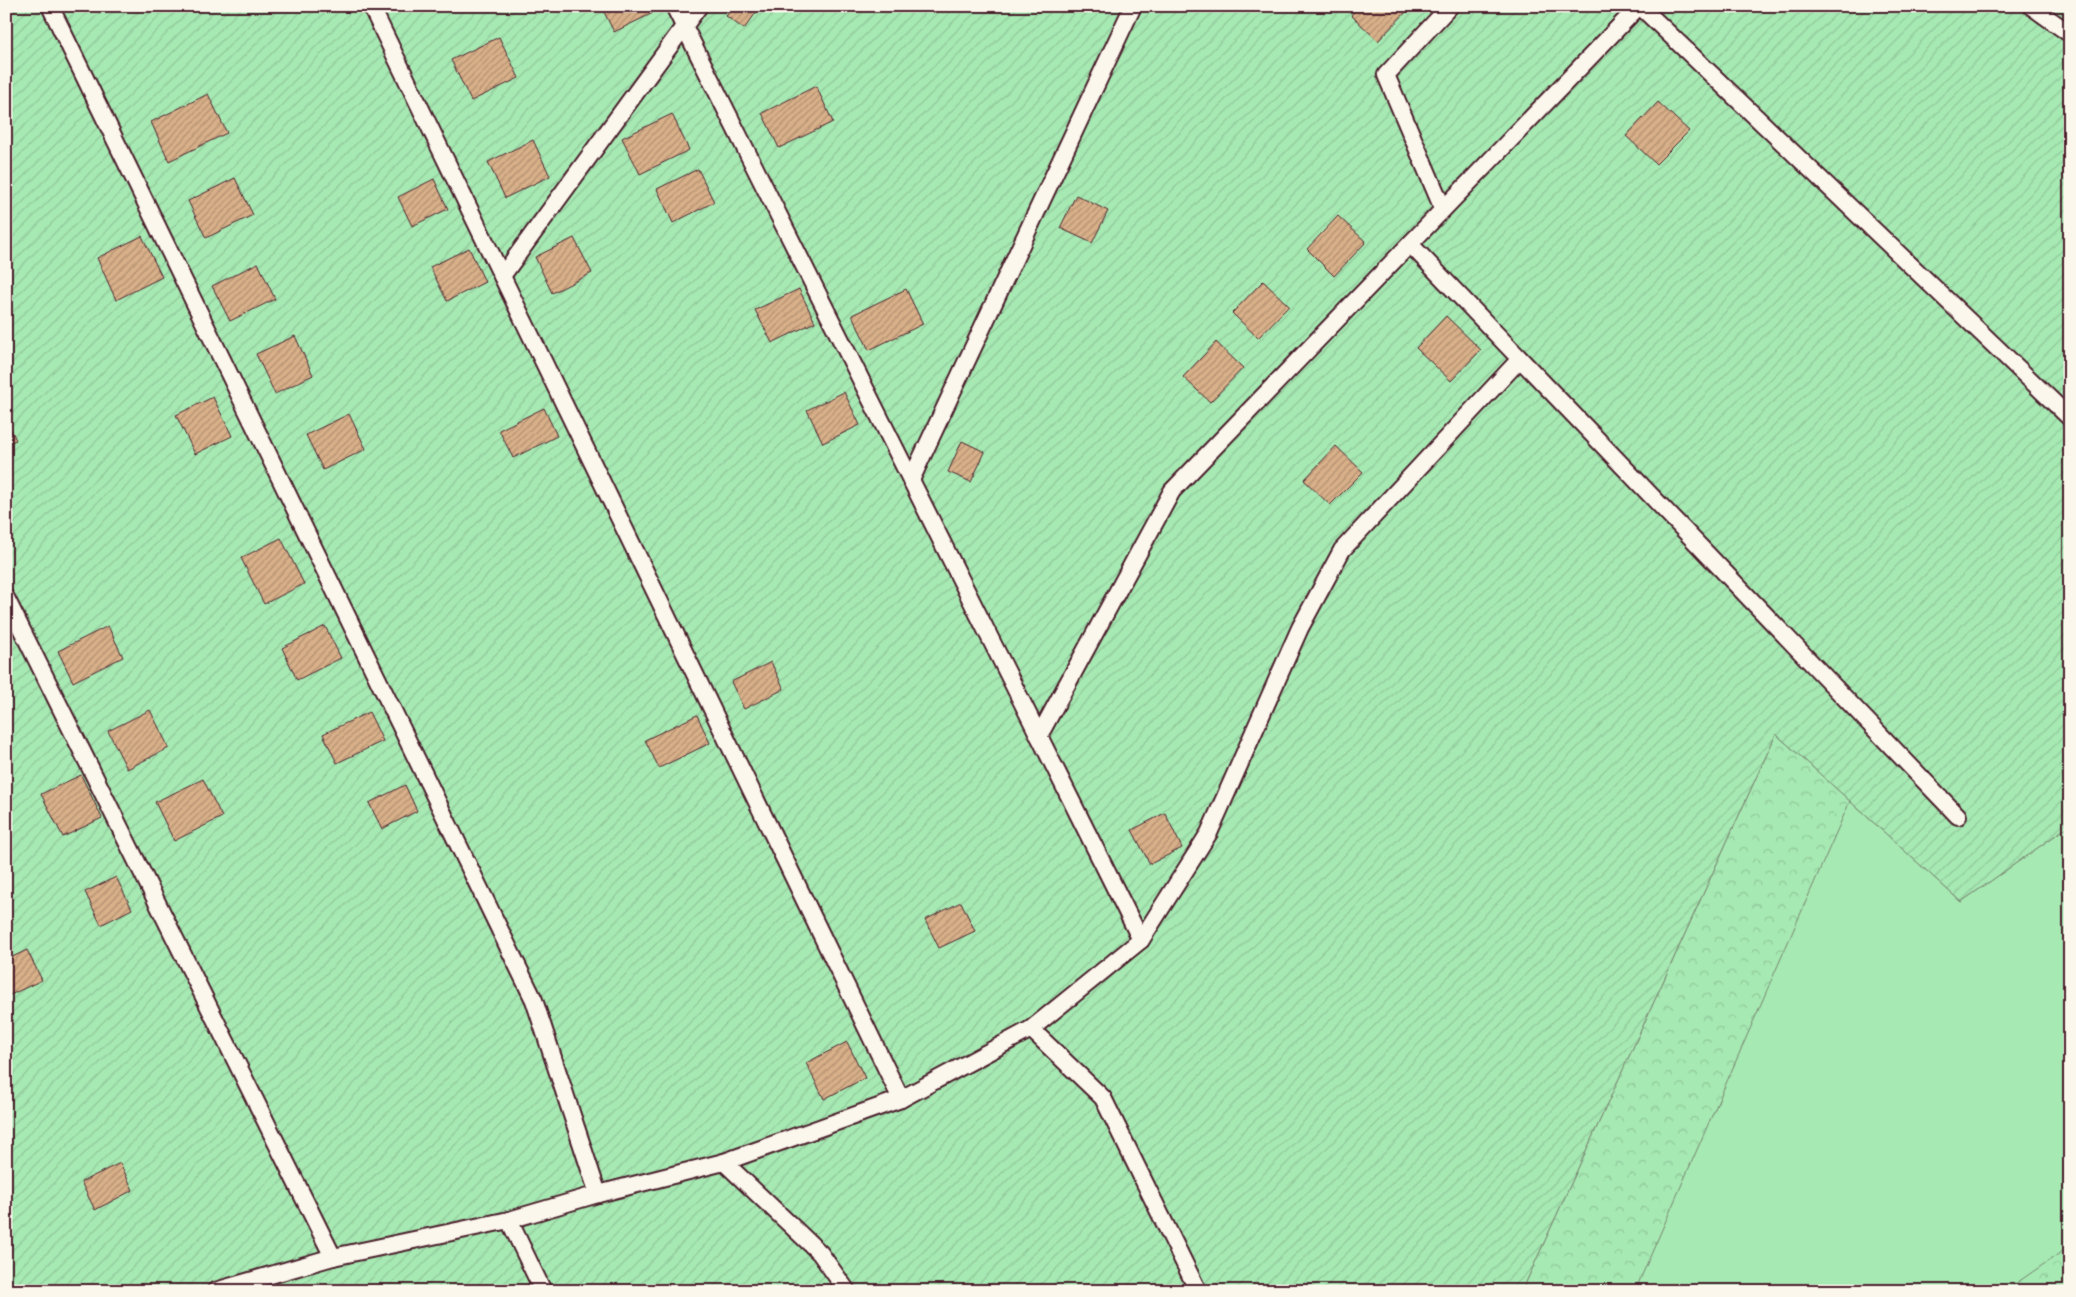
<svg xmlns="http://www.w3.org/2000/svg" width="2076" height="1297" viewBox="0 0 2076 1297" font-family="'Balsamiq Sans',sans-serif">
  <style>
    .grass { fill: #a6e9b3; stroke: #78846f }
    .forest { fill: url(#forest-crowns); stroke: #78846f }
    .garden { fill: url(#garden-furrows); stroke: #78846f }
    .building { fill: url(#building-hatch); stroke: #4a1f2b }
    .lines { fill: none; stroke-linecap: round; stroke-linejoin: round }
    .service-casing { stroke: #4a1f2b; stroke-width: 20 }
    .service { stroke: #fbf7ec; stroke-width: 16 }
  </style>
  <defs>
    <pattern id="forest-crowns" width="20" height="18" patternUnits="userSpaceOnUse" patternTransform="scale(1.25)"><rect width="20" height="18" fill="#a6e9b3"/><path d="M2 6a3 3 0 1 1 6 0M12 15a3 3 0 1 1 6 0" fill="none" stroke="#90c79a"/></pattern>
    <pattern id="garden-furrows" width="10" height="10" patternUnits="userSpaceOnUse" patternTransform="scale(1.25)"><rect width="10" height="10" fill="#a6e9b3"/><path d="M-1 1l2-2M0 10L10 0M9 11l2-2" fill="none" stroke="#90c79a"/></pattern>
    <pattern id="building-hatch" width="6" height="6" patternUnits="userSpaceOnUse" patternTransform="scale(1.25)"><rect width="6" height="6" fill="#d8b089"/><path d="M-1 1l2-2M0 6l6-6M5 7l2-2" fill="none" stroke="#b18f70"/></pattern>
  </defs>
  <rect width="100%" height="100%" fill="#f0e2ce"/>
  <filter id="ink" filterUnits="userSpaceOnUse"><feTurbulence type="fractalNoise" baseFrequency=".02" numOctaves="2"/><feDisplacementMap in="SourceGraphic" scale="10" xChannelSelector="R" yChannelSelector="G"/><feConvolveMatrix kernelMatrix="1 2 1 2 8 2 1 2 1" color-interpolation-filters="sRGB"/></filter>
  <g filter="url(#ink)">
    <polygon class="grass" points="1776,734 1961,902 2070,825 2070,1291 1523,1291"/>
    <g class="forest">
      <polygon points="1776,734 1850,801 1635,1291 1522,1291"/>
      <polygon points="2070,1246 2070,1291 2005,1291"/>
    </g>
    <polygon class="garden" points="6,6 2070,6 2070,825 1961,902 1776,734 1522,1291 6,1291"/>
    <g class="building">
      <polygon points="601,6 649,6 653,13 614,32"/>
      <polygon points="733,6 761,6 744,29 726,16"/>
      <polygon points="1359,6 1410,6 1411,7 1378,41 1351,15"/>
      <polygon points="499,37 519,78 471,101 451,60"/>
      <polygon points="816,86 833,122 779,148 762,113"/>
      <polygon points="208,94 227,133 169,161 151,122"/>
      <polygon points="1658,102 1689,131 1656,164 1626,136"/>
      <polygon points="672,114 689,150 640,174 622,138"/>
      <polygon points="533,140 550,176 505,198 488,162"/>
      <polygon points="698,169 714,202 673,223 657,189"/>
      <polygon points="235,178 253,215 206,238 188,201"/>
      <polygon points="434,179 448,209 412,226 398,197"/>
      <polygon points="1076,195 1108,211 1092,243 1060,228"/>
      <polygon points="1338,216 1366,242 1334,276 1307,249"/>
      <polygon points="142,236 162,277 116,300 97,258"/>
      <polygon points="574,238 592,273 552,293 535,257"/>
      <polygon points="469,248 485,282 447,301 430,267"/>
      <polygon points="258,263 275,299 230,321 212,286"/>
      <polygon points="1263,281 1289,306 1258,338 1232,313"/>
      <polygon points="799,289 815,322 772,343 755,310"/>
      <polygon points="906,289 923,324 869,350 852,315"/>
      <polygon points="1446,316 1481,350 1451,381 1416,348"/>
      <polygon points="295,336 313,375 275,394 256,354"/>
      <polygon points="1216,342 1243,368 1210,402 1183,377"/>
      <polygon points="844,392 860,425 823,443 807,410"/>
      <polygon points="213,397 232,436 195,454 176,415"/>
      <polygon points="544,408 557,436 513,458 499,430"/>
      <polygon points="349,414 366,449 323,470 306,435"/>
      <polygon points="6,419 16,440 6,444"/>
      <polygon points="962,441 985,452 971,482 948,472"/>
      <polygon points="1336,446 1363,472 1330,505 1304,480"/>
      <polygon points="281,538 304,584 264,604 241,558"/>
      <polygon points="108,626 123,657 73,682 58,651"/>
      <polygon points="325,626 341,658 297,680 282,648"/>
      <polygon points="771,662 784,689 744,709 731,682"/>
      <polygon points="150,710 169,748 127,769 108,731"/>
      <polygon points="369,712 383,741 337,763 323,734"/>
      <polygon points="697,715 710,743 659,768 645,740"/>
      <polygon points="81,775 102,818 63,837 41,794"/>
      <polygon points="203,779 222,817 174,841 155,802"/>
      <polygon points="405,785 417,811 382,829 369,803"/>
      <polygon points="1165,813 1182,848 1150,864 1132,830"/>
      <polygon points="116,877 132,909 101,925 85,892"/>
      <polygon points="961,902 975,931 939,948 925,920"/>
      <polygon points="27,950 42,980 6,997 6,960"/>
      <polygon points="847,1042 865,1078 824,1099 806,1063"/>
      <polygon points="120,1163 133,1190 95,1210 81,1182"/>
    </g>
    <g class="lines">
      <g class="service-casing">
        <g id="service">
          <polyline points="50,6 534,1000 598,1194"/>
          <polyline points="371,6 901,1099"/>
          <polyline points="674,6 1141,940"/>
          <polyline points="1640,6 2070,418"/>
          <polyline points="2031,6 2070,34"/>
          <polyline points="1443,209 1386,75 1450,6"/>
          <polyline points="1410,244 1958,816"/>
          <polyline points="502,276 699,6"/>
          <polyline points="911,480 1133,6"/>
          <polyline points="6,598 333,1257"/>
          <polyline points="1039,736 1172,491 1639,6"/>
          <polyline points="1031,1029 1103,1098 1198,1291"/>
          <polyline points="724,1162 820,1253 847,1291"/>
          <polyline points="509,1220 543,1291"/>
          <polyline points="215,1291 333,1257 509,1220 598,1194 724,1162 901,1099 1031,1029 1141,940 1209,833 1300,628 1342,550 1520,359"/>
        </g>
      </g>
      <use href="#service" class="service"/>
    </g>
  </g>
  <rect width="2076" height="1297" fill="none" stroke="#fbf7ec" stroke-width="25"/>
  <rect x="12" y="12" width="2051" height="1272" fill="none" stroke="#4a1f2b" stroke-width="2" filter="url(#ink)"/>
</svg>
